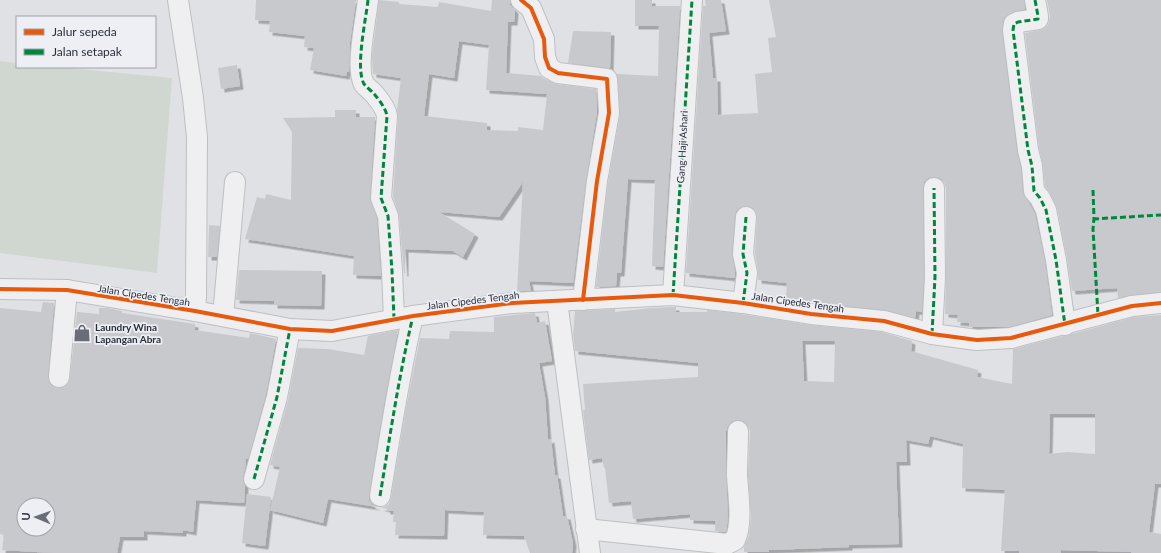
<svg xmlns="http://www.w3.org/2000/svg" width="1161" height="553" viewBox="0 0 1161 553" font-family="Lato,sans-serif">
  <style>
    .green { fill: #d0d7d0 }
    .building { fill: #c8c9cc; fill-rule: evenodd; filter: url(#shadow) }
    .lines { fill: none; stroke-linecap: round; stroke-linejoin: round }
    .street-casing { stroke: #bebfc2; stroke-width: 22 }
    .street { stroke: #efeff1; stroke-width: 20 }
    .quiet { stroke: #00873e; stroke-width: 3; stroke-dasharray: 6 3; stroke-linecap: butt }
    .cycleway-casing { stroke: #edeff4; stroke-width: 6 }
    .cycleway { stroke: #e8590c; stroke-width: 4 }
    .labels { text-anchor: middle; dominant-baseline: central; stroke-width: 3.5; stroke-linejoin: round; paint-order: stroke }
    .street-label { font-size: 10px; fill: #292e3b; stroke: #edeff4 }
    .poi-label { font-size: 10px; font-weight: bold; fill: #292e3b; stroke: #edeff4; text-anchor: start }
  </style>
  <defs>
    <filter id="shadow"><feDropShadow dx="3.5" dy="3.5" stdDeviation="0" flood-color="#0004"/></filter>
  </defs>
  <rect width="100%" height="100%" fill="#e0e1e4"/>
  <polygon class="green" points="0,61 17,63 17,67 59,67 172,78 157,273 0,253"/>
  <g class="building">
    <polygon points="256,0 356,0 350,42 349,72 347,72 346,76 310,70 314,48 304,47 305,36 269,32 270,21 255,20"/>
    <path d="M379,0L399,2V4L438,7L439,2L491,11L492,0H510V5L515,10L514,22H508L506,73L541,76L543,78L556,84L596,89L597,112L586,180L573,283L529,281L531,291H517L523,182L499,217L439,212L475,234L463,257L453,251L405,249V273H404L399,215L393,196L398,117L397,110L401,78L373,74L372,56ZM459,41L489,45L486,90L547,94L543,130L518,127V131L487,130V123L424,116L429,74L454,78Z"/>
    <polygon points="635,0 652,0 652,6 680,6 663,267 652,266 655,180 628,179 621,273 617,273 616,286 596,287 608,183 620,115 617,74 658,76 659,26 635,26"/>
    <polygon points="705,0 721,0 726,31 709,33 713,78 717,78 718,115 758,113 755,74 772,72 768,38 776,37 769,0 1024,0 1025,9 1013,12 1005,17 1003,22 1002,31 1017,152 1021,168 1023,192 1035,214 1045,262 1052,315 1009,327 969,327 969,323 957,322 958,315 945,314 946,277 946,188 944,182 940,178 934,177 928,178 924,182 923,188 924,277 922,312 916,311 915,318 885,310 812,303 786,298 787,283 758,280 758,271 755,253 757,218 756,212 753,208 747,206 741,207 736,211 735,216 732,253 735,273 735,278 686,273 703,6 706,6"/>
    <polygon points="1047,0 1161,0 1161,292 1131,295 1118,298 1117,288 1072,291 1067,258 1057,208 1050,193 1045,186 1043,165 1039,148 1025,33 1040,30 1044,29 1048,25 1050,16"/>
    <polygon points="573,31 611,32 610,68 568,63"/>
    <polygon points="237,65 240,86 221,89 218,68"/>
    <polygon points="335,110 356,110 356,117 375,117 370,197 377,219 381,276 353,275 354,256 245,239 257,197 265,199 266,194 291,200 292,132 283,118 335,117"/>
    <polygon points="209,225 220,226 217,257 208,257"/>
    <polygon points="239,270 322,271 321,306 274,305 274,301 236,300"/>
    <path d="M43,302L54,303L48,376L49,382L52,386L58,388L64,387L68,384L70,378L77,312L99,314V308H107L122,311V313L195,324V330L249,338L250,333L276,339L266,394L248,459L246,458L245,468L243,476V481L245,485L244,503L196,500L193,532L183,530V533L144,531V537H120L117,553H54L2,550L4,535L0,534V308L41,312ZM24,505H48V529H24Z"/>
    <path d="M673,307H676V312H707V310L741,314L810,325L882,332L912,341L911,351L978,370L977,377L1012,384L1013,349L1063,336H1067L1072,334L1134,317L1161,315V484H1155L1149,532L1161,534V553H1131V552L1061,550V553H1019V551H1001L1005,490L962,488L963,444L930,436L928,444L906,440L907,462H896L899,544L849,545V547L769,550V552H744V547L749,535L751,518L748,475L750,431L748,425L743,421L738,420L732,421L728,426L726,431V475L728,517L726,532L715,531V521L690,520V514L633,519L631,501L609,503L605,468H604L602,458L589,460L583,410H585L583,384L698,377V363L575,351L573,334L575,311L615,309V312L651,308ZM802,341H835L834,382L804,381ZM1050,414H1095V454L1067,452L1049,454Z"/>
    <polygon points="535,313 537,323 545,321 552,361 539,363 545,397 548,440 551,439 555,475 557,475 563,516 567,516 573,543 572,553 530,553 524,536 483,535 484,512 445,510 444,536 395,535 396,522 393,522 394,511 387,511 387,509 380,507 384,507 389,504 391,498 406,408 420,338 449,339 450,331 494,332 494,317"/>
    <polygon points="398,330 384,404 369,494 369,500 372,505 377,507 328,499 323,523 270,510 280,467 270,465 288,400 298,348 328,349 364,355 368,336"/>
    <polygon points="247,494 271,497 265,546 242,543"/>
  </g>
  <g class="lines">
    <g class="street-casing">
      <g id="street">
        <polyline points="178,0 193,98 197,137 196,296 195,311"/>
        <path d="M368,0C366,19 355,68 364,84C367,88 372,91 375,95C380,101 386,109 387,116L381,198L388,216L392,271L394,319"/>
        <polyline points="521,0 531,8 544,39 545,57 549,68 558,73 607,79 609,113 597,181 583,300"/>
        <polyline points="1035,0 1038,16 1038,19 1018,22 1014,24 1013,30 1028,150 1032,166 1034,191 1040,198 1046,210 1056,260 1065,325"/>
        <polyline points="0,289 67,290 195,311 290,329 332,331 413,316 512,303 673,295 743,303 811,314 884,321 932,334 977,340 1011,338 1132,306 1161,303"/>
        <polyline points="673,295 692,0"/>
        <polyline points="557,301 590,553"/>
        <polyline points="743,303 747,273 743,254 746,217"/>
        <polyline points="223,316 235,182"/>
        <polyline points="932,334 935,277 934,188"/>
        <polyline points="59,377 67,290"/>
        <polyline points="254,479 277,397 290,329"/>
        <path d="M380,496C390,436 399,375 413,316"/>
        <path d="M586,529L727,544L735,540C743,523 738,494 737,475C737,460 738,446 738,431"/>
      </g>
    </g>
    <use href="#street" class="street"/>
    <g class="quiet">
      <path d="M368,0C366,19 355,68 364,84C367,88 372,91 375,95C380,101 386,109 387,116L381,198L388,216L392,271L394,319"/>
      <polyline points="1035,0 1038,16 1038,19 1018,22 1014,24 1013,30 1028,150 1032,166 1034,191 1040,198 1046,210 1056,260 1065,325"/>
      <polyline points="1093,190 1094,218 1093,229 1098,315"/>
      <polyline points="1093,219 1161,215"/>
      <polyline points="673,295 692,0"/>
      <polyline points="743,303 747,273 743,254 746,217"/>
      <polyline points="932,334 935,277 934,188"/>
      <polyline points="254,479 277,397 290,329"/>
      <path d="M380,496C390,436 399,375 413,316"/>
    </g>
    <g class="cycleway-casing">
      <g id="cycleway">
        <polyline points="521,0 531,8 544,39 545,57 549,68 558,73 607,79 609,113 597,181 583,300"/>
        <polyline points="0,289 67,290 195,311 290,329 332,331 413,316 512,303 673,295 743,303 811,314 884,321 932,334 977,340 1011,338 1132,306 1161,303"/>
      </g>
    </g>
    <use href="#cycleway" class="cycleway"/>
  </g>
  <defs>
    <g id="shop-bare" transform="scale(1.38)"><path d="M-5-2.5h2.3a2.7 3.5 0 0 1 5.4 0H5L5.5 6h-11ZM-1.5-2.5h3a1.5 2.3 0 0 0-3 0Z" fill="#696d76" stroke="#edeff4" stroke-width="2.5" paint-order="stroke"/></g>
  </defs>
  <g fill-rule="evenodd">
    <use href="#shop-bare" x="82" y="333"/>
  </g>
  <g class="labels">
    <g class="street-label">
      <text transform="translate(682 147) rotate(-87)">Gang Haji Ashari</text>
      <text transform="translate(144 295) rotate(9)">Jalan Cipedes Tengah</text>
      <text transform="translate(473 300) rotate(-7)">Jalan Cipedes Tengah</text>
      <text transform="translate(798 302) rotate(8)">Jalan Cipedes Tengah</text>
    </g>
    <g class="poi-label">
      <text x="95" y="327">Laundry Wina<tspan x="95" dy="12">Lapangan Abra</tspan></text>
    </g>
  </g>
  <rect x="16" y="16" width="140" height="52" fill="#edeff4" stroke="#9fa2aa"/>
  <rect x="24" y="29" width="20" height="6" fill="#e8590c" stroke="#9fa2aa"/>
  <text x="52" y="36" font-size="12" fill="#292e3b">Jalur sepeda</text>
  <rect x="24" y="49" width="20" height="6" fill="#00873e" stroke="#9fa2aa"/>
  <text x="52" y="56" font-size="12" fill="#292e3b">Jalan setapak</text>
  <g transform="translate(36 517) rotate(272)"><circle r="19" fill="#edeff4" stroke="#9fa2aa"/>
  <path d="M0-3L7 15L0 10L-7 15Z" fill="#696d76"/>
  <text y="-6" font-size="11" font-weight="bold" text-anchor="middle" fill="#292e3b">U</text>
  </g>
</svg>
